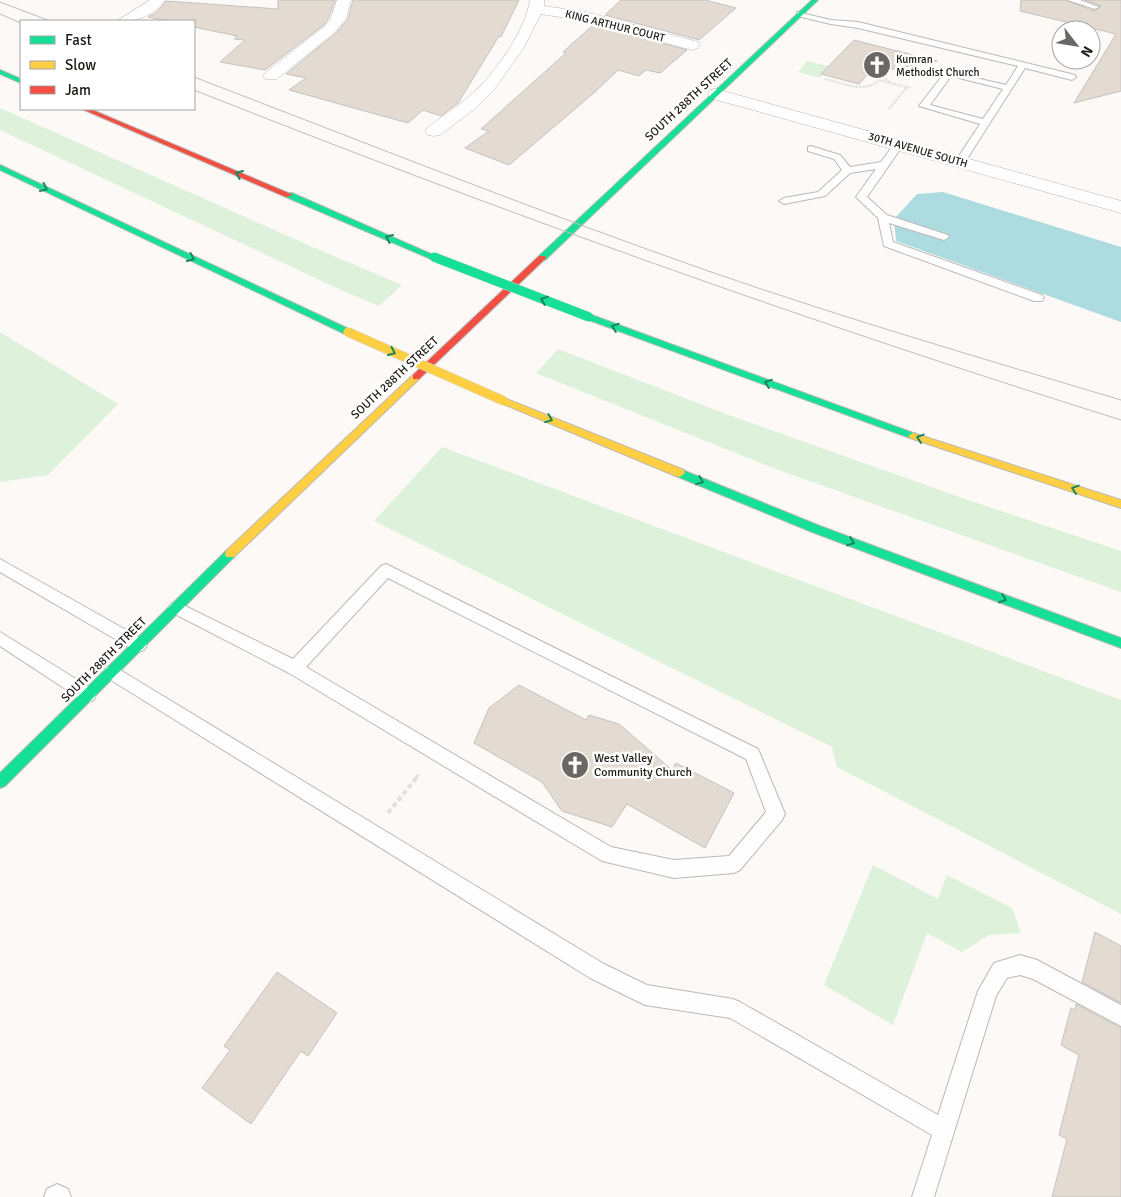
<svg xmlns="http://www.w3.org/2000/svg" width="1121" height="1197" viewBox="0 0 1121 1197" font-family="Signika,sans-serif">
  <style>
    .green { fill: #def1db }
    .water { fill: #addce0 }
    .building { fill: #e3dbd1; stroke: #c4c2bf }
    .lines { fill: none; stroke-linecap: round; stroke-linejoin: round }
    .lane-casing { stroke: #bbb9b6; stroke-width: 2 }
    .street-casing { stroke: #bbb9b6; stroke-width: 1 }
    .fast-casing { stroke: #bbb9b6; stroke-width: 2 }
    .slow-casing { stroke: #bbb9b6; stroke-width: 2 }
    .jam-casing { stroke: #bbb9b6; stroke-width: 2 }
    .path-far2 { stroke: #e1e0de; stroke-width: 2; stroke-dasharray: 2.5 1; stroke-linecap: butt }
    .path-far1 { stroke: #e1e0de; stroke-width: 3; stroke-dasharray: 4 2.5; stroke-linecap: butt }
    .path { stroke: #e1e0de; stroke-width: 4; stroke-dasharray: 5 3; stroke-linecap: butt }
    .lane { fill: #fffefe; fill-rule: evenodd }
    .street { fill: #fffefe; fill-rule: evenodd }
    .fast { fill: #16e098; fill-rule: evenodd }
    .slow { fill: #ffcf43; fill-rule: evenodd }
    .jam { fill: #f24e42; fill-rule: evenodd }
    .tram { stroke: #bfbebd; stroke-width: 1 }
    .fast-bridge-casing { stroke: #d5d3d2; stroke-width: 10; stroke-linecap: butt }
    .slow-bridge-casing { stroke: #d5d3d2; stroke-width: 10; stroke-linecap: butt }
    .fast-bridge { stroke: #16e098; stroke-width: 9 }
    .slow-bridge { stroke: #ffcf43; stroke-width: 9 }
    .oneway { stroke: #19865e }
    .labels { text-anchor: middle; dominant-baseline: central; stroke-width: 5; stroke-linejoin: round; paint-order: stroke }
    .far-street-label { font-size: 11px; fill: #1c1916; stroke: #fff }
    .far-poi-label { font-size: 11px; fill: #1c1916; stroke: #fff; text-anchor: start }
    .street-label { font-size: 12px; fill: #1c1916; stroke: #fff }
    .poi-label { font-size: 12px; fill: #1c1916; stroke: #fff; text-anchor: start }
  </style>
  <rect width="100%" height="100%" fill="#fcf9f6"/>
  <g class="green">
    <polygon points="807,61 829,66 820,78 798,72"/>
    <polygon points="0,108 315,248 402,285 379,306 341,290 0,130"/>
    <polygon points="0,332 118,404 48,475 0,482"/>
    <polygon points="558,349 726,414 962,498 1121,551 1121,592 776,469 536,373"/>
    <polygon points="442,447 1121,700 1121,914 837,767 832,747 374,521"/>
    <polygon points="873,865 938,899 947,875 1012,908 1021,933 989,935 962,952 927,933 893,1025 824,985"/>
  </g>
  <polygon class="water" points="943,192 1121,247 1121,322 896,241 894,219 917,194"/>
  <g class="building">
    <polygon points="278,0 335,0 329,17 324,25 265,70 220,62 245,40 234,39 237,36 194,27 194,21 167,21 148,17 157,12 166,1 278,9"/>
    <polygon points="353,0 519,0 501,37 499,36 458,103 441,116 423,110 408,123 289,90 306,78 286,74 336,33 348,19"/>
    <polygon points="621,0 705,0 736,8 699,40 605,15"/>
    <polygon points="1021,0 1065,0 1094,11 1101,6 1085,0 1121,0 1121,91 1074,103 1116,34 1020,11"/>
    <polygon points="593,25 687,50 660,73 646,70 639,76 618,70 595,92 509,165 465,148 489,131 481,129 566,53 563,52"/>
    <polygon points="854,40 937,61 869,73 859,84 821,74"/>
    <polygon points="519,685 586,720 589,715 619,724 672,770 676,763 734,793 705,848 627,804 612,827 562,811 542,782 474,743 489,708"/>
    <polygon points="1095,932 1121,946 1121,1003 1082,982"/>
    <polygon points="277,972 337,1013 308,1056 301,1051 251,1124 202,1088 230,1050 224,1046"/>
    <polygon points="1076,1004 1121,1028 1121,1197 1052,1197 1067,1139 1059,1135 1079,1055 1061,1045 1071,1008 1075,1010"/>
  </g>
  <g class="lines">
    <g class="lane-casing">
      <g id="lane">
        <polygon points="1067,0 1080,0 1099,7 1095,9"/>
        <path d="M797,12L831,20L858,22L1075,75L1076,77L1072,80L1025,68L965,162L960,165L955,162L980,124L919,106L946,71L1006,85L1018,66L858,28L831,24L797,16ZM951,76L1003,89L983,119L930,105Z"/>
        <polygon points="898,142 903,145 867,197 887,215 948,235 949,237 944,240 889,223 893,242 1042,295 1044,298 1042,301 1034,301 884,246 878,218 856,197 876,169 850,173 825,196 784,204 779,201 784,198 818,192 842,170 834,159 808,151 808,147 811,146 840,155 850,167 881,162 895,143"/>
        <polygon points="0,559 144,640 147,645 144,650 139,652 134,650 0,572"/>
        <path d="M386,564L758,749L785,814L782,820L740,870L734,873L674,878L602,861L289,673L171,612L168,608L171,604L176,602L181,604L293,659L381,566ZM388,578L746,759L766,812L729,856L674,860L611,847L306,667Z"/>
        <polygon points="0,632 94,690 96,695 94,700 88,702 82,700 0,646"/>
        <polygon points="112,665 604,964 647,985 733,999 740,1002 938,1115 978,991 994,963 1020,955 1037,960 1121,1005 1121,1026 1033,979 1020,975 1007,978 996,996 934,1197 912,1197 932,1135 730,1018 645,1005 590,978 106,677 104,672 106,667"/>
        <polygon points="57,1184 68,1189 71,1197 44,1197 47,1189"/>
      </g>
    </g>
    <g class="street-casing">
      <g id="street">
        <path d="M150,0H165C154,16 136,22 117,21Z"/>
        <polygon points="337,0 351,0 346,19 335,32 277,79 265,79 263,76 265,73 325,26 331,18"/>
        <path d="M530,0H544V6L586,12L698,42L700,45L698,48L692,50L585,21L541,14L523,49L493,91L476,108L440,135L434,136L428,135L425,131L428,127C443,116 460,105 474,92C496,72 526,29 530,0Z"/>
        <polygon points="716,89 1121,201 1121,213 710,98 708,94 710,90"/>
      </g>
    </g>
    <g class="fast-casing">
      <g id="fast">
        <polygon points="812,0 818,0 545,260 539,260 539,256"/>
        <polygon points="0,70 21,79 21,83 0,74"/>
        <polygon points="0,165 351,330 352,332 348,335 345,334 0,170"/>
        <polygon points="286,193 292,193 438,257 437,259 431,259 286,197"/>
        <polygon points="589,314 916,434 918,436 916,438 910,438 586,319 586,315"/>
        <polygon points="680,469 820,526 1121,638 1121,648 812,532 676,476 675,473"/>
        <polygon points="230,550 235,554 234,557 5,786 0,788 0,773 226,551"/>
      </g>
    </g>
    <g class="slow-casing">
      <g id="slow">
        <polygon points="416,374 421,377 419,379 234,557 226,557 225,554 226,551 413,375"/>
        <polygon points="504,398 684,470 685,473 680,477 676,476 501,403 499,401"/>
        <polygon points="913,433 1121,500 1121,508 910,438 908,436"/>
      </g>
    </g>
    <g class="jam-casing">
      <g id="jam">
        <polygon points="82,109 90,109 293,195 286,197"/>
        <polygon points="539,256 545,256 546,258 419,379 413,379 413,375"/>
      </g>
    </g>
    <g class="path-far2">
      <polyline points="878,71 890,83 911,88"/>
      <path d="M825,79C843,83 865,94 879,80L890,83"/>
      <polyline points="889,109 907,87"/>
    </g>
    <polyline class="path-far1" points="416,778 420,773"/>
    <polyline class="path" points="388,813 417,777"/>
    <use href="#lane" class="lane"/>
    <use href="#street" class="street"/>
    <use href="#fast" class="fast"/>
    <use href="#slow" class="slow"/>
    <use href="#jam" class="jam"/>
    <g class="tram">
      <polyline points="0,2 50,21"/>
      <polyline points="0,14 21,23"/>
      <path d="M194,77C366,143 537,211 711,272C847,319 984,359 1121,400"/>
      <path d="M194,90C499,211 808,322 1121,420"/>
    </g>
    <g class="fast-bridge-casing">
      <polyline id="fast-bridge" points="434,257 589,317"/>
    </g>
    <g class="slow-bridge-casing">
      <polyline id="slow-bridge" points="348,332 504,401"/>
    </g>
    <use href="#fast-bridge" class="fast-bridge"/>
    <use href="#slow-bridge" class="slow-bridge"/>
  </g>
  <defs><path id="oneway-chevron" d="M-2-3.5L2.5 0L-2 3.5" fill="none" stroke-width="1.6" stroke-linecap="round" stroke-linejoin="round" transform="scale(1.25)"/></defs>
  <g class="oneway">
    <use href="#oneway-chevron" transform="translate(239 174) rotate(-157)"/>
    <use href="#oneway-chevron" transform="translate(44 188) rotate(25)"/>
    <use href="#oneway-chevron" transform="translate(389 238) rotate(-157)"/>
    <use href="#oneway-chevron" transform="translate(191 258) rotate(25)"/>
    <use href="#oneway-chevron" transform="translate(544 300) rotate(-159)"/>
    <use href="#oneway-chevron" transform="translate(615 327) rotate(-160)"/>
    <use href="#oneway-chevron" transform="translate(392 352) rotate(24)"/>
    <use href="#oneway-chevron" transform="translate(768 383) rotate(-160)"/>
    <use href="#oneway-chevron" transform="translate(549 419) rotate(22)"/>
    <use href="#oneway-chevron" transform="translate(920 438) rotate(-162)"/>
    <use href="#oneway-chevron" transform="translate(700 481) rotate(22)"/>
    <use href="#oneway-chevron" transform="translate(1075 489) rotate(-162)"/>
    <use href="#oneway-chevron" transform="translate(851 542) rotate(21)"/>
    <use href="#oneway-chevron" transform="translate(1003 599) rotate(21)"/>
  </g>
  <defs>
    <g id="church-disc" transform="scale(1.4375)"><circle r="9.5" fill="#6a6764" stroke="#fff"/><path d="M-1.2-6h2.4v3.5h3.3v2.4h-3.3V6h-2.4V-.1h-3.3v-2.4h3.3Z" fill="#fff"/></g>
  </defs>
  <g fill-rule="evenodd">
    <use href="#church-disc" x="877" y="65"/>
    <use href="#church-disc" x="575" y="765"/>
  </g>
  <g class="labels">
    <g class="far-street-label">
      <text transform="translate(615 26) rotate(14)">KING ARTHUR COURT</text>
      <text transform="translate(918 150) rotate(16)">30TH AVENUE SOUTH</text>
    </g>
    <g class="far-poi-label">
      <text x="896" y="59">Kumran<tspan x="896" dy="13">Methodist Church</tspan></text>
    </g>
    <g class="street-label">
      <text transform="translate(689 100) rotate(-43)">SOUTH 288TH STREET</text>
      <text transform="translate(395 378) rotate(-43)">SOUTH 288TH STREET</text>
      <text transform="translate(104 660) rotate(-45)">SOUTH 288TH STREET</text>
    </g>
    <g class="poi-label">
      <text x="594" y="758">West Valley<tspan x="594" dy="14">Community Church</tspan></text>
    </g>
  </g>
  <rect x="20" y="20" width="175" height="90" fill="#ffffff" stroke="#a4a3a2"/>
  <rect x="30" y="36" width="25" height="8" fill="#16e098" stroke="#a4a3a2"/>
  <text x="65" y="45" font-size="15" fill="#1c1916">Fast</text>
  <rect x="30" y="61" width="25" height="8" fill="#ffcf43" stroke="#a4a3a2"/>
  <text x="65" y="70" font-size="15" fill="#1c1916">Slow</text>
  <rect x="30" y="86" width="25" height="8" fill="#f24e42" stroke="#a4a3a2"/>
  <text x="65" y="95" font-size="15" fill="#1c1916">Jam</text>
  <g transform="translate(1076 45) rotate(121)"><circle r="24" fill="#ffffff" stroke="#a4a3a2"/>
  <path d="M0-4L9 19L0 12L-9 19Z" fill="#6a6764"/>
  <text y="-8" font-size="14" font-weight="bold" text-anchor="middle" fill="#1c1916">N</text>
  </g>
</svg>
